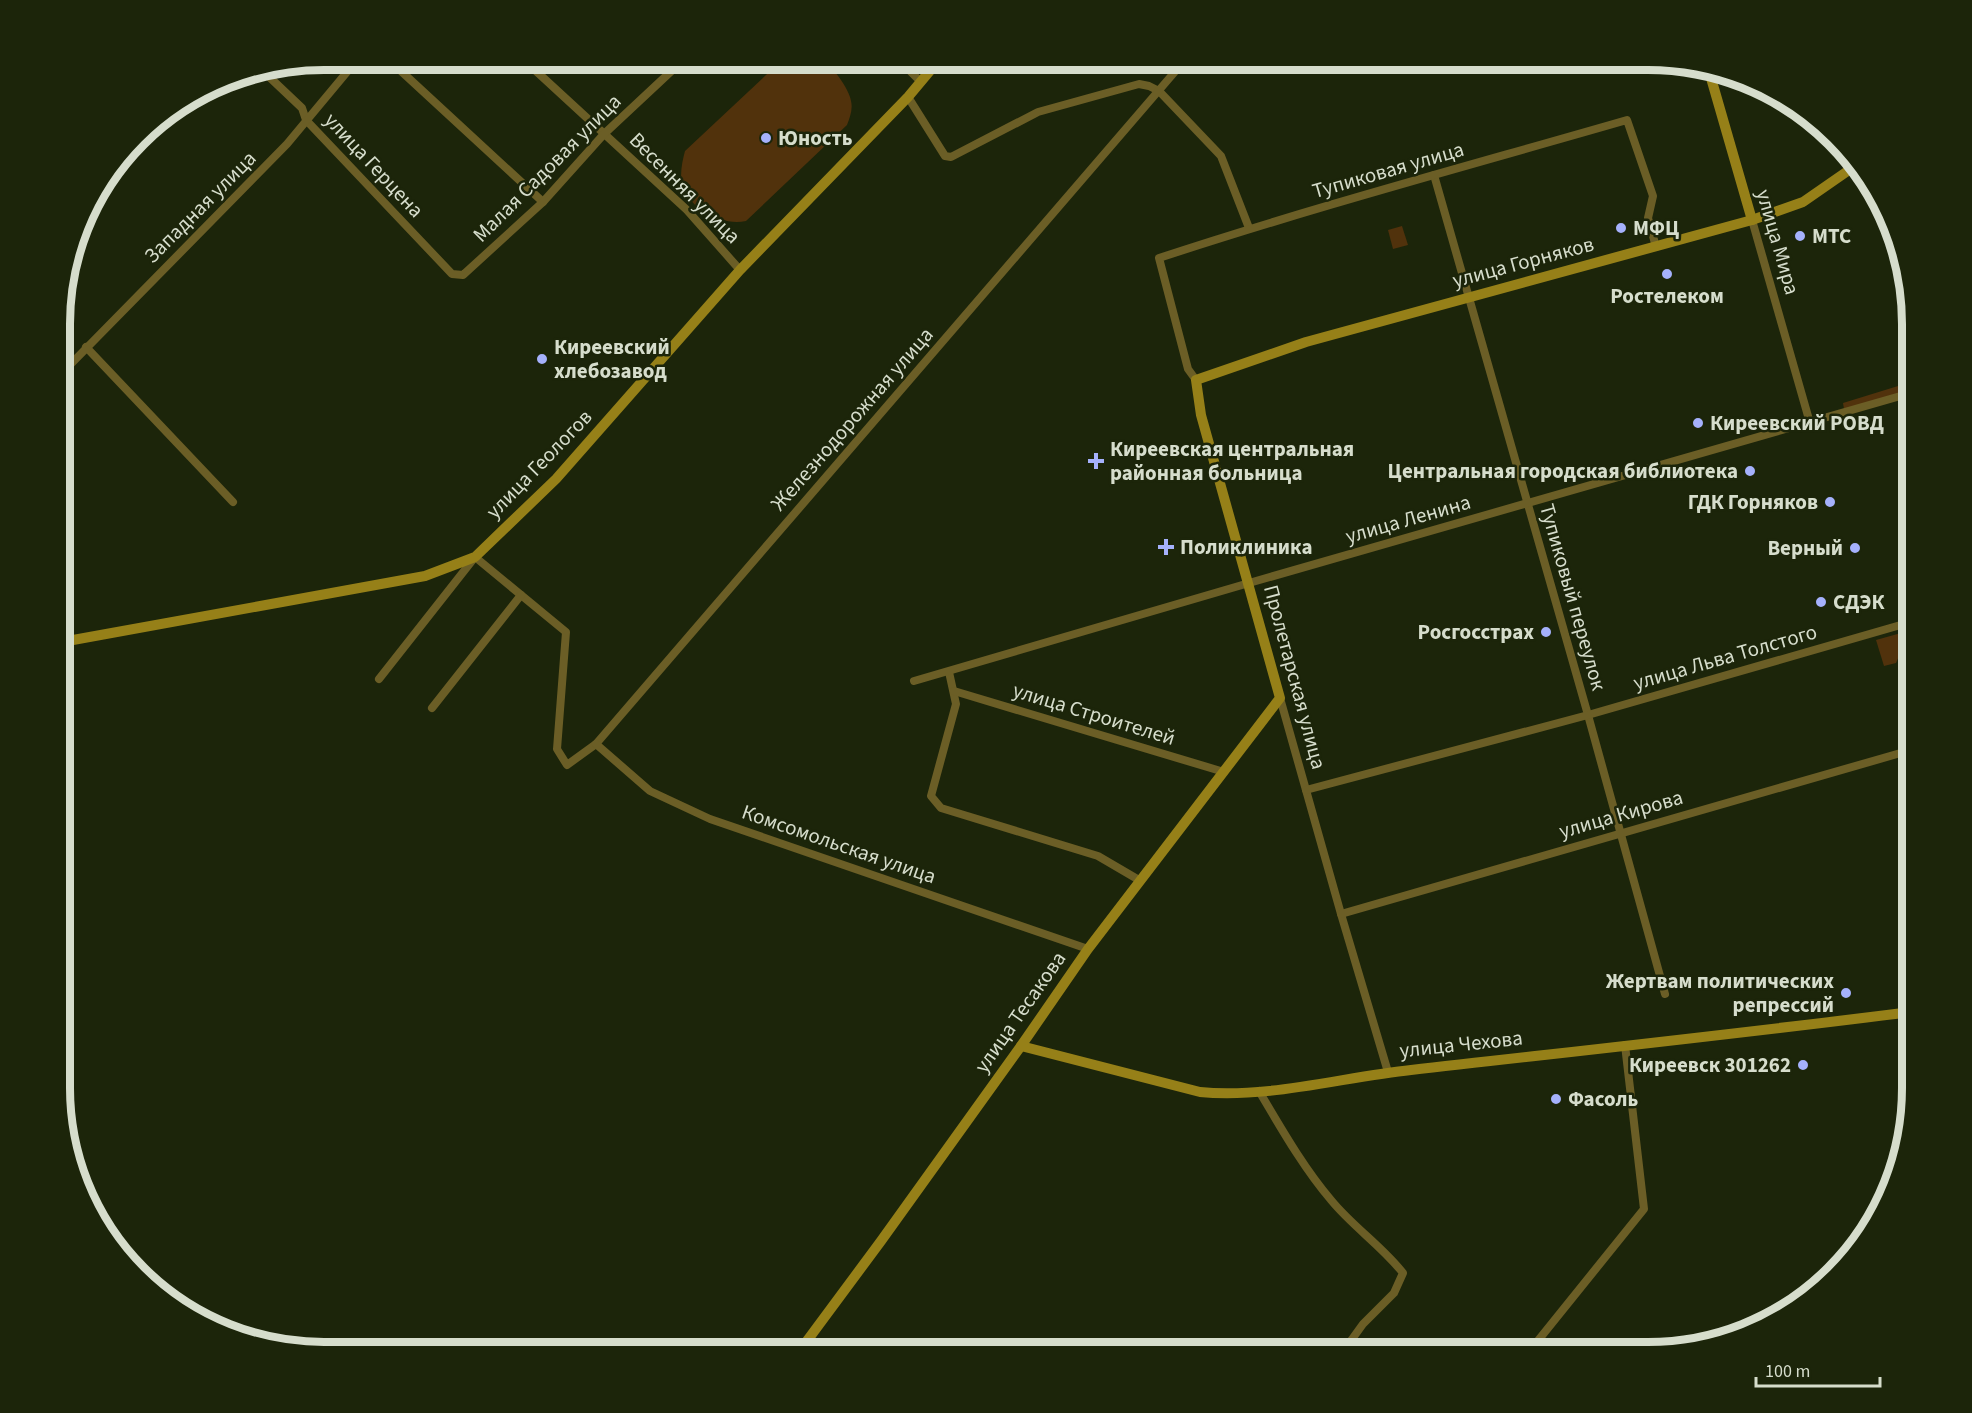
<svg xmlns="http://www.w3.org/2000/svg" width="1972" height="1413" viewBox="0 0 1972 1413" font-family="'Source Sans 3',sans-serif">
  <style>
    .green { fill: #51320c }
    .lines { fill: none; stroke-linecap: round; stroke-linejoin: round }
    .minor { stroke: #6b5e26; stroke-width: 8 }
    .secondary { stroke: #968018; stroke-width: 10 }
    .poi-dot { fill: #a5b1fc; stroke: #1c250a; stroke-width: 2 }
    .labels { text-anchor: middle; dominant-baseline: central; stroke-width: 5; stroke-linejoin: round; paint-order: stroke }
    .poi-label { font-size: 21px; font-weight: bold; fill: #d6ddcc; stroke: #1c250a; text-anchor: start }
    .street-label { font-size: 21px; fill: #d6ddcc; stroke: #1c250a }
    .rim { fill: none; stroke: #d6ddcc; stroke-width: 8 }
  </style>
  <rect width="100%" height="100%" fill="#1c250a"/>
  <g class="green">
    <path d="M782,60C793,60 809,58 820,60C831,63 850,90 851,101C853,109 850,117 847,125L746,221C723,226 693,211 683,188C679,177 682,162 685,151Z"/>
    <polygon points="1402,226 1408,245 1393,249 1388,230"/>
    <polygon points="1911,382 1911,390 1844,409 1843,403"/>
    <polygon points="1901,633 1907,638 1896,663 1884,666 1876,640"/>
  </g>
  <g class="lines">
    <g class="minor">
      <polyline points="389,60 543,202"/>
      <polyline points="524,60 687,210 740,270"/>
      <polyline points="899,60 921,82"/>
      <polyline points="264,72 302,108 306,120 452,274 463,275 543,202 604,134 680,63 679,60"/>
      <polyline points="908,97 945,156 951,157 1038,112 1139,84 1149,86 1159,91 1221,156 1249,228"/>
      <polyline points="1434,175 1588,715 1665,994"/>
      <polyline points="1752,220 1810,423"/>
      <polyline points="86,347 233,502"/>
      <polyline points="62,373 287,144 357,60"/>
      <path d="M1196,380L1188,369L1159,258C1314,207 1471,165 1627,120L1653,196L1648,218L1656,247"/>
      <polyline points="949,672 956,704 931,796 941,808 1098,856 1139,880"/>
      <polyline points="379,679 475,557 566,632 557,749 567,765 596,744 1185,60"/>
      <polyline points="914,681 1249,583 1911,393"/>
      <polyline points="954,691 1224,772"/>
      <polyline points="1280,698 1341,914 1388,1072"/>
      <polyline points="432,708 521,595"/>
      <polyline points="596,744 650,791 710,819 1088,949"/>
      <polyline points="1306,790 1588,715 1911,622"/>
      <polyline points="1341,914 1911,750"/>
      <path d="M1259,1091C1281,1128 1303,1167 1331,1200C1353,1227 1382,1246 1403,1273L1394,1293L1363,1324L1342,1353"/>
      <polyline points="1528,1353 1644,1209 1625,1045"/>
    </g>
    <g class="secondary">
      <polyline points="1709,71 1752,220"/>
      <polyline points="62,642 425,576 475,557 556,479 740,270 908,97 939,60"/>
      <path d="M1021,1046L1200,1092C1266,1099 1344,1077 1411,1070C1578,1051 1745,1033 1911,1012"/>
      <polyline points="798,1353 881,1241 1021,1046 1088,949 1280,698 1201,415 1196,380 1306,342 1752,220 1803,202 1852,168"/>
    </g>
  </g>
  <g class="poi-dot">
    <circle cx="766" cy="138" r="6"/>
    <circle cx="1621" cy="228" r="6"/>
    <circle cx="1800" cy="236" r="6"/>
    <circle cx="1667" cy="274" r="6"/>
    <circle cx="542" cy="359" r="6"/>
    <circle cx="1698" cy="423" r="6"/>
    <path d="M1093 452h6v6h6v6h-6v6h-6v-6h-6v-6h6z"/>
    <circle cx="1750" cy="471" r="6"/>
    <circle cx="1830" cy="502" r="6"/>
    <path d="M1163 538h6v6h6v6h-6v6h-6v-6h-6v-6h6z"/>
    <circle cx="1855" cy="548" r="6"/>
    <circle cx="1821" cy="602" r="6"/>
    <circle cx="1546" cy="632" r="6"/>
    <circle cx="1846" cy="993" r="6"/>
    <circle cx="1803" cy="1065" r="6"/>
    <circle cx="1556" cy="1099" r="6"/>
  </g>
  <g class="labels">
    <g class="poi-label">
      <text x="778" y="138">Юность</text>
      <text x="1633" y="228">МФЦ</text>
      <text x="1812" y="236">МТС</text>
      <text x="1667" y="296" text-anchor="middle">Ростелеком</text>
      <text x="554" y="347">Киреевский<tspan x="554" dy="24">хлебозавод</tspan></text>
      <text x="1710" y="423">Киреевский РОВД</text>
      <text x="1110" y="449">Киреевская центральная<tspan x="1110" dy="24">районная больница</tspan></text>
      <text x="1738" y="471" text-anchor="end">Центральная городская библиотека</text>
      <text x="1818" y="502" text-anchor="end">ГДК Горняков</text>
      <text x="1180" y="547">Поликлиника</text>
      <text x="1843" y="548" text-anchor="end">Верный</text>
      <text x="1833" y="602">СДЭК</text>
      <text x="1534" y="632" text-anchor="end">Росгосстрах</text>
      <text x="1834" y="981" text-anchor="end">Жертвам политических<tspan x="1834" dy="24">репрессий</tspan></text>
      <text x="1791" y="1065" text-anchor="end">Киреевск 301262</text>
      <text x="1568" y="1099">Фасоль</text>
    </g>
    <g class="street-label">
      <text transform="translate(374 165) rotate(47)">улица Герцена</text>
      <text transform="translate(547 168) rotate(-45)">Малая Садовая улица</text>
      <text transform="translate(1388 170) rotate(-16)">Тупиковая улица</text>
      <text transform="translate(685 188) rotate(45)">Весенняя улица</text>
      <text transform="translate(200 207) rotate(-45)">Западная улица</text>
      <text transform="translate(1778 242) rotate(74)">улица Мира</text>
      <text transform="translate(1523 262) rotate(-15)">улица Горняков</text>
      <text transform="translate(852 419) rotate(-49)">Железнодорожная улица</text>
      <text transform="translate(539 464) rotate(-46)">улица Геологов</text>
      <text transform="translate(1408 519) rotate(-16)">улица Ленина</text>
      <text transform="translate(1573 597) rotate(74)">Тупиковый переулок</text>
      <text transform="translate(1725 657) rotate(-16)">улица Льва Толстого</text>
      <text transform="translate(1295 677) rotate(75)">Пролетарская улица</text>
      <text transform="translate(1094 714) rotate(17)">улица Строителей</text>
      <text transform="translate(1621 814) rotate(-16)">улица Кирова</text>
      <text transform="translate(839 844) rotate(19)">Комсомольская улица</text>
      <text transform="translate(1020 1012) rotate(-55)">улица Тесакова</text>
      <text transform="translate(1461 1044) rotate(-6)">улица Чехова</text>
    </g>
  </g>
  <path d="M0 0H1972V1413H0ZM324 70H1648A254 254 0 0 1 1902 324V1088A254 254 0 0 1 1648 1342H324A254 254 0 0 1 70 1088V324A254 254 0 0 1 324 70Z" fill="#1c250a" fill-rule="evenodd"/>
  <path class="rim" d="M324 70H1648A254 254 0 0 1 1902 324V1088A254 254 0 0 1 1648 1342H324A254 254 0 0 1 70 1088V324A254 254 0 0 1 324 70Z"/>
  <path d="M1756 1377v9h124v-9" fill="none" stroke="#d6ddcc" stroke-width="3"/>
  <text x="1765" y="1377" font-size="18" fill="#d6ddcc" stroke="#1c250a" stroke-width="4.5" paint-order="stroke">100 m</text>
</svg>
